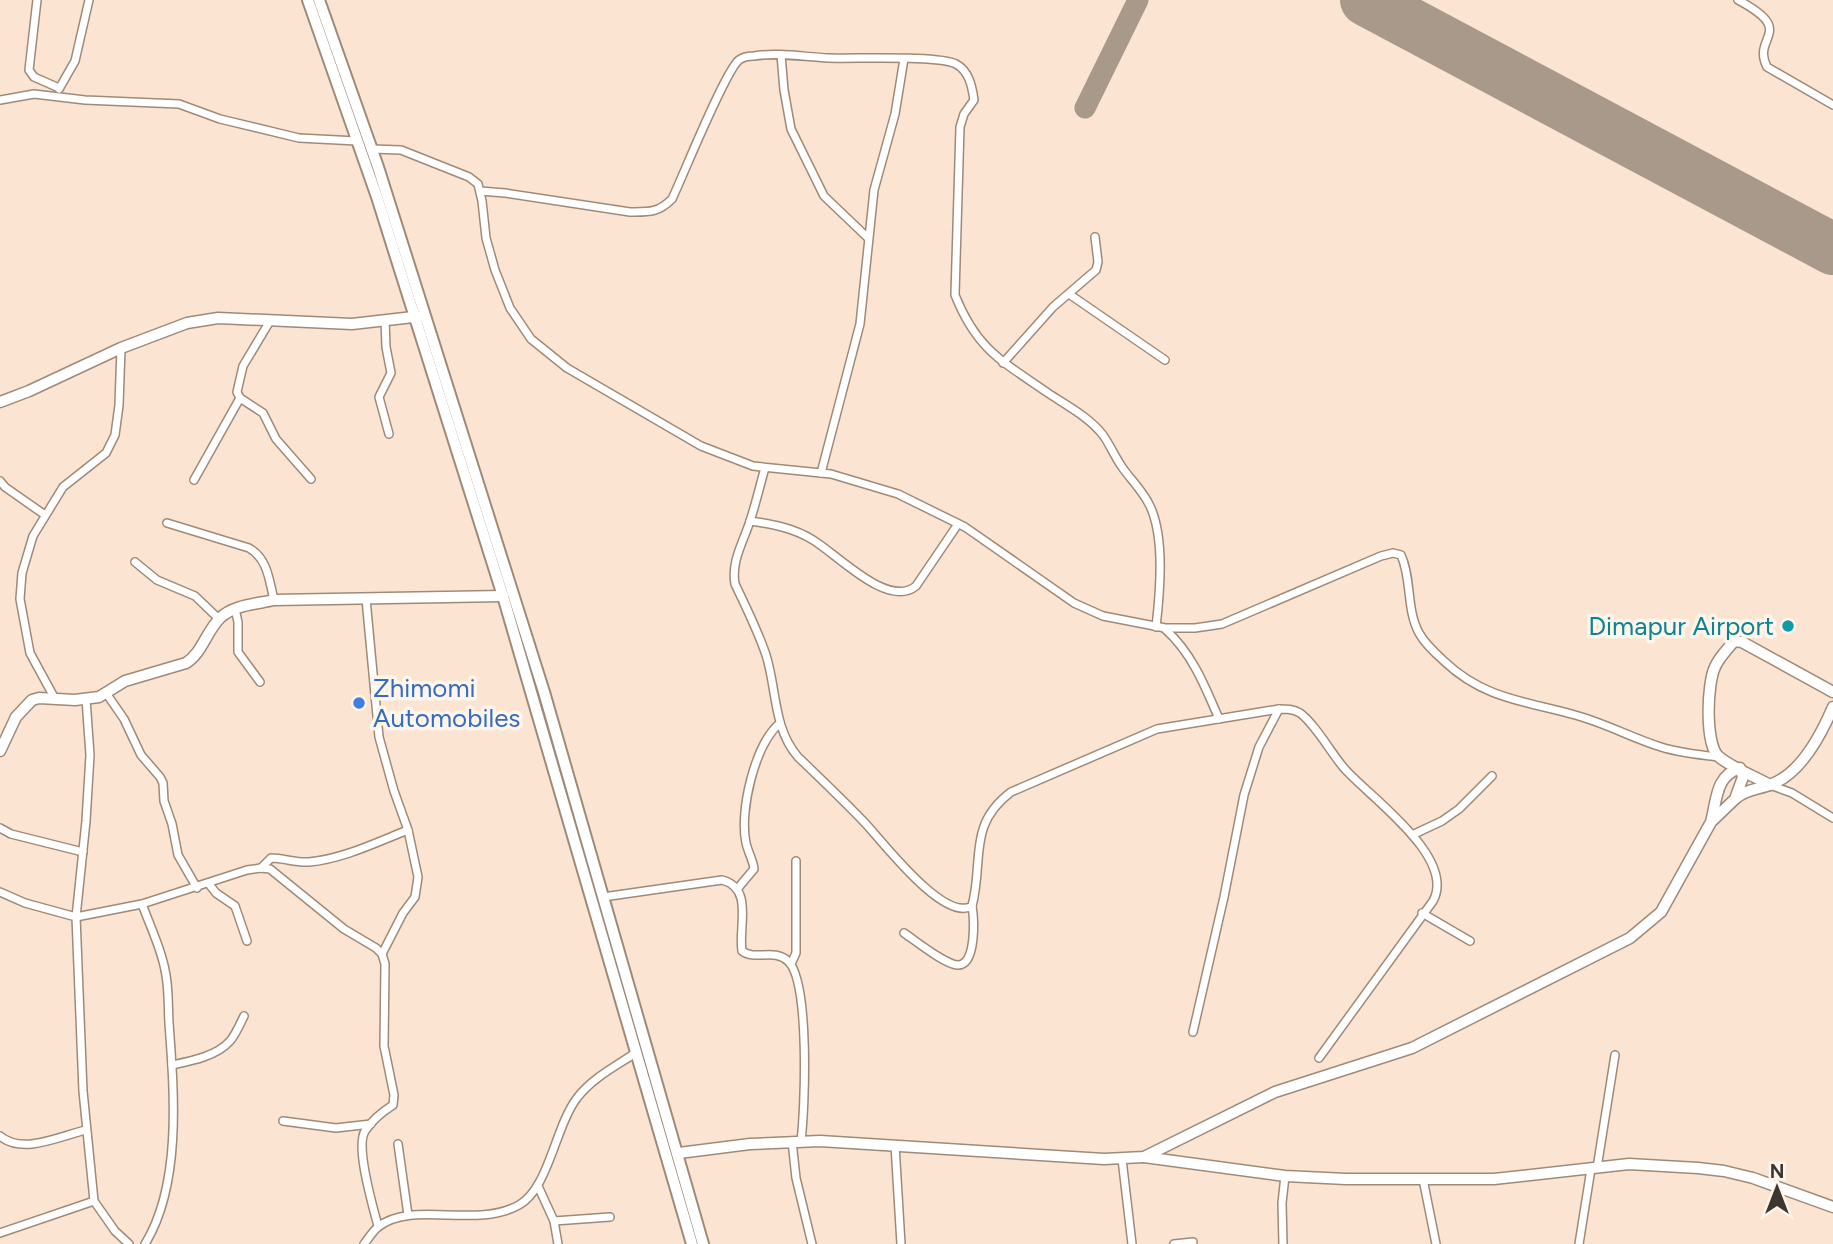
<svg xmlns="http://www.w3.org/2000/svg" width="1833" height="1244" viewBox="0 0 1833 1244" font-family="Figtree,sans-serif">
  <style>
    .lines { fill: none; stroke-linecap: round; stroke-linejoin: round }
    .taxiway { stroke: #a9998b; stroke-width: 21 }
    .runway { stroke: #a9998b; stroke-width: 52 }
    .street-casing { stroke: #9e8a79; stroke-width: 10 }
    .secondary-casing { stroke: #9e8a79; stroke-width: 13 }
    .primary-casing { stroke: #9e8a79; stroke-width: 14 }
    .street { stroke: #fff; stroke-width: 7 }
    .secondary { stroke: #fff; stroke-width: 10 }
    .primary { stroke: #fff; stroke-width: 10 }
    .culture-dot { fill: #0f9aa8; stroke: #fef5ed; stroke-width: 2.5 }
    .shop-dot { fill: #3f7fe0; stroke: #fef5ed; stroke-width: 2.5 }
    .labels { text-anchor: middle; dominant-baseline: central; stroke-width: 7; stroke-linejoin: round; paint-order: stroke }
    .culture-label { font-size: 26px; fill: #0d838f; stroke: #fef5ed; text-anchor: end }
    .shop-label { font-size: 26px; fill: #366cbe; stroke: #fef5ed; text-anchor: start }
  </style>
  <rect width="100%" height="100%" fill="#fbe5d2"/>
  <g class="lines">
    <polyline class="taxiway" points="1085,108 1138,0"/>
    <polyline class="runway" points="1366,0 1833,249"/>
    <g class="street-casing">
      <g id="street">
        <polyline points="37,0 29,70 34,77 59,88"/>
        <path d="M1738,0C1798,32 1751,36 1767,67L1833,105"/>
        <polyline points="781,55 784,90 791,129 824,196 868,238"/>
        <polyline points="59,89 75,61 89,0"/>
        <polyline points="0,100 34,94 85,100 179,104 220,119 299,138 357,141"/>
        <path d="M372,149L401,150L469,177L478,184L482,201L486,238L495,270L510,308L531,339L567,368L701,446L753,466L831,474L898,494L965,527L1074,603L1103,616L1165,628H1195L1222,624L1381,556L1393,553L1401,555C1412,579 1406,609 1419,633C1425,644 1435,653 1444,661C1484,699 1525,701 1575,715C1605,723 1632,738 1661,747C1680,753 1700,755 1719,757"/>
        <path d="M480,191L505,193L630,212C649,212 658,213 672,199C683,176 725,71 739,60C743,57 749,56 754,56C778,52 804,57 828,58C854,59 939,55 956,64C969,71 972,86 974,100L964,114L960,127L955,295C977,350 1002,361 1048,393C1066,405 1089,417 1103,435C1110,445 1115,457 1122,467C1131,480 1143,491 1150,506C1165,538 1160,592 1156,627"/>
        <polyline points="1069,294 1165,360"/>
        <polyline points="385,320 386,347 391,373 379,397 389,434"/>
        <polyline points="270,321 243,366 237,392 240,398 263,413 276,439 311,479"/>
        <polyline points="1003,363 1053,307 1096,270 1098,262 1095,237"/>
        <path d="M765,468C760,485 756,503 750,521C743,543 731,561 735,584C746,607 758,631 766,655C777,690 773,728 798,757C821,779 843,800 865,823C882,841 944,923 972,906C984,861 967,825 1011,792L1157,729L1279,709C1287,709 1293,709 1300,713C1316,725 1331,753 1344,768C1369,797 1457,857 1433,901L1319,1058"/>
        <polyline points="821,473 860,324 874,190 895,114 904,59"/>
        <polyline points="194,480 240,398"/>
        <polyline points="0,481 5,487 45,515"/>
        <path d="M750,521C772,524 794,528 813,540C838,555 888,609 916,586L958,524"/>
        <path d="M167,523L249,548C268,559 269,580 274,600"/>
        <polyline points="135,562 157,580 195,596 219,619"/>
        <polyline points="366,599 379,737 394,791 408,830 418,877 415,897 403,913 382,954"/>
        <polyline points="235,609 238,622 238,652 260,682"/>
        <path d="M1165,629C1192,653 1205,686 1219,719"/>
        <polyline points="106,693 124,719 141,755 160,777 163,783 164,801 172,824 178,855 197,888"/>
        <polyline points="54,697 30,653 20,599 22,573 33,536 63,487 106,453 115,435 119,405 121,348"/>
        <path d="M86,699L90,755L86,821L76,917L142,904C150,926 161,948 165,970C169,987 168,1006 169,1023C174,1091 182,1184 145,1244"/>
        <polyline points="1770,785 1792,793 1833,818"/>
        <polyline points="0,828 11,834 83,852"/>
        <polyline points="1412,835 1442,821 1459,809 1492,776"/>
        <path d="M261,868L271,858C284,858 296,863 309,862C343,859 377,842 408,830"/>
        <polyline points="209,884 216,893 235,906 247,941"/>
        <path d="M738,888L754,869C753,860 748,852 746,843C739,811 755,744 780,723"/>
        <polyline points="0,892 25,903 76,917 83,1091 94,1201 115,1231 129,1244"/>
        <path d="M603,897L722,880C754,888 738,927 742,951C755,961 774,948 788,961C810,982 805,1108 801,1141"/>
        <path d="M142,904L247,870L261,868L270,869L344,929L376,948L382,954L385,964L384,1046L394,1095L393,1105C382,1112 372,1120 365,1131C355,1147 373,1207 378,1226"/>
        <polyline points="1422,913 1470,941"/>
        <path d="M904,933C916,941 943,963 957,965C977,966 974,918 972,906"/>
        <polyline points="791,964 796,953 796,861"/>
        <polyline points="1193,1032 1224,897 1244,795 1259,747 1279,709"/>
        <path d="M172,1065C191,1061 217,1056 230,1041C236,1034 240,1024 244,1016"/>
        <polyline points="283,1121 336,1128 371,1124"/>
        <path d="M0,1136C23,1155 60,1136 86,1130"/>
        <polyline points="792,1141 796,1178 812,1244"/>
        <polyline points="398,1144 408,1215"/>
        <polyline points="895,1145 901,1244"/>
        <polyline points="1122,1159 1132,1244"/>
        <polyline points="1597,1168 1615,1055"/>
        <polyline points="1423,1179 1436,1244"/>
        <polyline points="538,1186 554,1221 558,1244"/>
        <polyline points="554,1221 610,1217"/>
        <polyline points="0,1233 94,1201"/>
        <path d="M364,1244C368,1239 373,1231 378,1227C411,1200 476,1229 519,1205C549,1188 555,1127 577,1098C592,1078 616,1066 637,1052"/>
        <polyline points="1174,1244 1193,1242"/>
        <polyline points="1283,1244 1282,1203 1285,1176"/>
        <polyline points="1579,1244 1591,1169"/>
      </g>
    </g>
    <g class="secondary-casing">
      <g id="secondary">
        <polyline points="0,402 29,391 121,348 187,323 218,318 352,324 422,316"/>
        <path d="M0,751L16,717L32,700L39,698L75,700L99,697L125,681L186,663C202,653 206,632 220,618C233,605 257,604 274,600L503,596"/>
        <path d="M1770,785C1756,777 1730,767 1718,756C1705,743 1707,683 1715,667C1719,657 1728,649 1734,641L1742,642L1833,692"/>
        <path d="M1736,798C1749,788 1758,790 1772,784C1801,773 1821,735 1833,707"/>
        <path d="M679,1153L750,1144L820,1141L1104,1159L1144,1157L1275,1092L1412,1048L1630,938L1661,912L1711,822L1735,799L1743,777L1740,768C1715,776 1717,800 1711,822"/>
        <polyline points="1144,1157 1285,1176 1346,1179 1494,1179 1629,1164 1698,1168 1724,1171 1753,1178 1833,1207"/>
      </g>
    </g>
    <g class="primary-casing">
      <g id="primary">
        <polyline points="308,0 377,197 503,596 692,1244"/>
        <polyline points="319,0 378,167 544,692 703,1244"/>
      </g>
    </g>
    <use href="#street" class="street"/>
    <use href="#secondary" class="secondary"/>
    <use href="#primary" class="primary"/>
  </g>
  <circle class="culture-dot" cx="1788" cy="626" r="7"/>
  <circle class="shop-dot" cx="359" cy="703" r="7"/>
  <g class="labels">
    <g class="culture-label">
      <text x="1774" y="626">Dimapur Airport</text>
    </g>
    <g class="shop-label">
      <text x="373" y="688">Zhimomi<tspan x="373" dy="30">Automobiles</tspan></text>
    </g>
  </g>
  <g transform="translate(1777 1188)" stroke="#fef5ed" stroke-width="5" paint-order="stroke">
  <path d="M0-5L12 26L0 18L-12 26Z" fill="#3f362f"/>
  <text y="-10" font-size="19" font-weight="bold" text-anchor="middle" fill="#3f362f">N</text>
  </g>
</svg>
